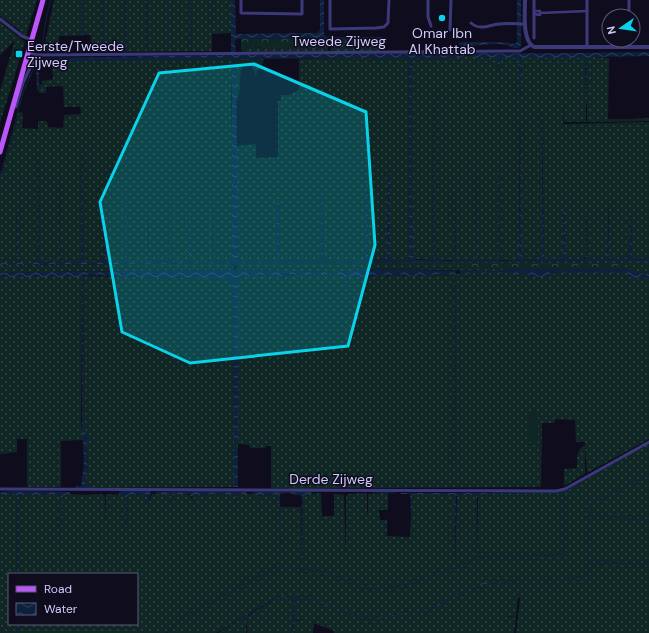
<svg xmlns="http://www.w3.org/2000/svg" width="649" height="633" viewBox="0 0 649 633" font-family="'DM Sans',sans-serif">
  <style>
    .grass { fill: url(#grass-dots); fill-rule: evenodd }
    .forest { fill: url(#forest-crowns) }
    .pitch { fill: #102625 }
    .water { fill: url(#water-waves); fill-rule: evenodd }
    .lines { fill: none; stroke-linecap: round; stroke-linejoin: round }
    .stream { stroke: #0d213f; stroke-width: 1 }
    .pedestrian { stroke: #3c397a; stroke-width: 2.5 }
    .minor { stroke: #3c397a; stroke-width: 3 }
    .tertiary { stroke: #3c397a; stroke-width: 4 }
    .primary { stroke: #bc56f8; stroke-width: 5 }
    .marked { fill: #0ad2e9; fill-opacity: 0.2; stroke: #0ad2e9; stroke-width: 3; stroke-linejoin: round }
    .poi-dot { fill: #0ad2e9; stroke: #0f0c1d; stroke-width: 1.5 }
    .labels { text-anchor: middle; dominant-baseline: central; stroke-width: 3; stroke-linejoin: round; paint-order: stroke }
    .poi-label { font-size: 14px; fill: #d0cafd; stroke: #0f0c1d }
    .street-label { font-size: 14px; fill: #d0cafd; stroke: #0f0c1d }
  </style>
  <defs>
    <pattern id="grass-dots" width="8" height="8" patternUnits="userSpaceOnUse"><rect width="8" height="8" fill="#102625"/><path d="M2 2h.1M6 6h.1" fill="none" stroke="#324446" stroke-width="1.8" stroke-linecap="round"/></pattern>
    <pattern id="forest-crowns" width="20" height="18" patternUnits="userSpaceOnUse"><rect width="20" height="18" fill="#102625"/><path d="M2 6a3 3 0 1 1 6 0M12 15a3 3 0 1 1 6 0" fill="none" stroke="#324446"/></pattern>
    <pattern id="water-waves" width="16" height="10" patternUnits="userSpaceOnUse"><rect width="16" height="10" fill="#0d213f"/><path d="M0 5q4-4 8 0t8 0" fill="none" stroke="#2f405c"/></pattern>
  </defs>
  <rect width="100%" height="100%" fill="#0f0c1d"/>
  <g class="grass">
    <polygon points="0,0 37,0 26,35 24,35 19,32 19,30 0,16"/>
    <polygon points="54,0 231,0 231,33 212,34 212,51 91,52 91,35 59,36 59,52 43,52"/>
    <polygon points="0,22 25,42 0,123 0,91 15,40 0,55"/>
    <polygon points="330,41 381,41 381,51 331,51"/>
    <path d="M328,43V51L244,52L248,47L252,46L266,49L277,48L285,49L301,46C315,52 314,50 328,43Z"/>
    <path d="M473,55L476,57L477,63L478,57L496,58L497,59L498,71L501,58H519L520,103L522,58H538L542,60L545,58H585L586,101L587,60L590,57L609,58L608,119H628L649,118V121L587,122V104H586V122H564V104L563,124L649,122V258H634L632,257L631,213L629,256L626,259H611L609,258V198L607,259H589L587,258L586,209V256L584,259H568L566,258L564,205L563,257L561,259H546L544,257L542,105V257L540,259L523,260L522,258L520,105L519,259L513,261L499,260L498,169V260H477V161L476,260H455L456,176L454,259V260H440L434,259L433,75V259L431,260L415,259C412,254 412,236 411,229V58L444,59Z"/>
    <polygon points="225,58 232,59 233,60 231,98 233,174 232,258 230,261 216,262 214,260 213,191 213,259 211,262 194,262 192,261 191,190 191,260 189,262 171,262 170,261 169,185 169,261 150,262 149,261 148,205 148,262 126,262 126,192 125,191 125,261 123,262 107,262 105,261 104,196 103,260 101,262 85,262 83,261 81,146 81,259 78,262 62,262 60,261 60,167 59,261 57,263 42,262 39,260 38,145 38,261 35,263 19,263 17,261 17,183 16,261 15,263 0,263 0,180 19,112 23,113 22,128 38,129 38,121 47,121 48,127 63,128 64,115 81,114 80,107 64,107 63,86 46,87 46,93 39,93 39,85 43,84 42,81 53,79 52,61"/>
    <polygon points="365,58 387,59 408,58 409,60 409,259 407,260 392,260 390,258 390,173 388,174 387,259 370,260 368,259 367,180 366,258 363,261 323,261 322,190 321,261 280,260 279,199 277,200 277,260 276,261 242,261 238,260 236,146 256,144 256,158 278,157 278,101 281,101 281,95 289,95 299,90 299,59"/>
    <polygon points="596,261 649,261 649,274 635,273 628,269 515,269 498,271 374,269 338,272 239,270 236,269 237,264 240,263"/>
    <path d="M231,263L234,266V270C156,271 78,271 0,273V265Z"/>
    <path d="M476,273H509L543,276L549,274L557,273H625L629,275L632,278H649V439L587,473L585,445V474L564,486V469L577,468C577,459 576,450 585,445V442H576L575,420L555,419V423H542L541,487L344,488L302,489L271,488V446H266L265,448H250L249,445L238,444V448H234V487L89,488L86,485L85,480L88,470L85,429L83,425C83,384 84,344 83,303C83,295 80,282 85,276L145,277L149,279C156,276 163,277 170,280C176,276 186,277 192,280L194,278H211L213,281L215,279L223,278L230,280L233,289L234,444L238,443V279C247,274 267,275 277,276L279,278C287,272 296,277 304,274H339L344,277V297L345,278L347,276L366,277L380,275L390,277L395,275L410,276L454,274L455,476V274Z"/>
    <polygon points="43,276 80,276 82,279 81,427 83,430 83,440 61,441 61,487 27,487 27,439 17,439 17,452 0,454 0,277"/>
    <path d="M649,443V633H516L520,598L518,597L516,617L507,616L516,618L514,633H334V631C325,627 318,624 308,622L314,623L313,633H293L294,620L302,621L294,619L296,598L318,600L278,596L216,633H167L170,629L166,633H0V494H15L18,497L21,495L58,494L61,496L62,530V498L64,495H69V494L82,495L102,494L105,496V524L106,494L123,495L126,498L127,535V498L129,495L145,494L149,502L152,494H167L170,496V503L172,494C182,494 190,491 193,502L194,496L196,495L233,494L235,496L236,503L237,495L239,494H256L258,495V499L262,495L277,494L279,496L281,559L280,507H301L302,564L303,495L309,492H293L295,491H323L312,492V494L321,493L322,516H334V494L344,495L346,556V496L348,494L365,493L367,495V513H368V494L388,493V510H379L380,520H387V536L410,537L412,494H453L454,495L455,562L457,495H476L477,554L478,495L490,494L491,493L565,491ZM9,574H137V624H9Z"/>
    <polygon points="279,597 294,598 292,633 247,633 248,616"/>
    <polygon points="247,615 246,633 218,633"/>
  </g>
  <g class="forest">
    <polygon points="317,38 319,40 328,41 328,43 312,50 301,46 285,49 277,48 266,49 255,46 248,47 244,52 241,50 241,39"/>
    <path d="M236,59H264L261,69L257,70L256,77L252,66H243C237,77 243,91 236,102Z"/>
    <polygon points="459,263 503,264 620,264 621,268 566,267 565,269 459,269"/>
  </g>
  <rect class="pitch" x="528" y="411" width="10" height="31"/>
  <g class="water">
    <path d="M231,0H235L236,34L317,33L320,30V0H324V34L327,37H387V41H328L319,40L317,38L237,39L235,41L236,55L446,53C513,54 581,53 649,52V56L590,57L587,60V101L585,58H545L543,60L538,58H522L520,103L519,58H501L498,71L497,59L495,58L478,57L477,65L476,57L473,55L444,59L412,58L411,162L413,256L416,260H431L433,259V75L434,259L450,261L454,259L456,176L455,260H476L477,159V260H498V169L499,170V260L501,261L518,260L519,259L521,105L522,258L523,260L540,259L542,257L543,105L544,257L546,259H561L563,257L564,205H565L566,257L568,259H585L586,256V205L587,258L589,259H607L608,197L609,258L611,259H626L629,256L631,213L632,256L634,258H649V261L240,263L236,266L231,263L0,265V263H15L16,261V173L17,261L19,263H35L38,261V144L39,260L42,262L57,263L59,261L60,166V261L62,262H78L81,259V144L83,261L85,262H101L103,260L104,195L105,261L107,262H123L125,261V190L126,192V262H148L147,203L149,261L150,262L169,261V184L170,261L171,262H189L191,260V179L192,261L194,262H211L213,259L212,190L214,260L216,262L230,261L232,258V59L40,62L39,63V91L37,90L36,64L24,91L0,180V176L24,88L37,60L39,58L231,55ZM365,58L387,59L408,58L409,60V259L407,260H392L390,258V173L388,174L387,259L370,260L368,259V180H367L366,258L363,261H323L322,190L321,191V261L280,260L279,199L277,200V260L276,261H242L238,260L236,59Z"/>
    <path d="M517,0H521V45L519,48H514C499,39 477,48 459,45V42H503L515,44L517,42Z"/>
    <path d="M234,269L239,270L338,272L374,269L457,271L455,275V484L454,274C439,273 422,278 408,276C402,275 395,273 390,277L380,275L366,277L347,276L345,278L344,297V277L339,274H305L300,277C294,273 285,273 279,278L277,276C267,275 247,274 238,279V444H234L233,289L230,280L223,278L215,279L213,282L210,278H194L193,280C186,277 176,275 170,280C163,277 156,276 149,279L145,277L89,275L85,276C80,282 83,295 83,303C84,343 83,383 83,423L85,429L86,435L90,440L87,443L86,447L88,470L85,480L86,485L89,486V488H76L75,487L81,486C82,483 81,481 82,477C86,463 82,445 83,430L81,427L82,425V279L80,277H0V273C78,271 156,271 234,270Z"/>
    <polygon points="515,269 628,269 634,271 635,273 649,274 649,278 631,278 629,275 625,273 557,273 549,274 543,277 509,273 477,273 476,483 477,274 476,273 460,274 460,270 498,271"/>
    <rect x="234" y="448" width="4" height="39"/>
    <polygon points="14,491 70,492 69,495 64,495 62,498 62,531 61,529 61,496 58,494 41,495 39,497 37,495 21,495 18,497 15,494 0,494 0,492"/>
    <polygon points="123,491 151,491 149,502 145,494 129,495 127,498 127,537 126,498 123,495 119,495 119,492"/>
    <polygon points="211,491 246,492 247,494 239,494 237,495 236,503 235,496 233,494 196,495 194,496 192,502 192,497 188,494 172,494 170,503 170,496 167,494 155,494 156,492"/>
    <polygon points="255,492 309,492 309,494 303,496 302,564 301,563 302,496 289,493 280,494 281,560 279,496 277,494 262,495 258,500 257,495 251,494"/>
    <polygon points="400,493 491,493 491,494 478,495 477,498 477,554 476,495 457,495 456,497 455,563 454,495 412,494 412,515 411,514 410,494 400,494"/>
    <polygon points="569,577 477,585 429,610 365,620 360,619 318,600 296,598 294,619 302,620 294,620 293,633 292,633 294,598 279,597 248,615 247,633 247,616 216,633 278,596 317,599 361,618 366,619 426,610 475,585 483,583"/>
  </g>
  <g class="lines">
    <g class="stream">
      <polyline points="82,0 82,36"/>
      <polyline points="103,0 103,44"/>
      <polyline points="125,0 125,52"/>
      <polyline points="147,0 147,51"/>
      <polyline points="168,0 168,45"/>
      <polyline points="190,0 191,46"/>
      <polyline points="212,0 212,26"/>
      <path d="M40,52C45,35 45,17 51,0"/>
      <polyline points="586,480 620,460"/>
      <polyline points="371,492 395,493"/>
      <polyline points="491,493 560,493"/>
      <polyline points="17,500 17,574"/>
      <polyline points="597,501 649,474"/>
      <polyline points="564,503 564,492 581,483"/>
      <polyline points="594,503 591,505 590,515 594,515"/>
      <polyline points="597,516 649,520"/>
      <polyline points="589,523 590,516"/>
      <polyline points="589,528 588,560 649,565"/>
      <polyline points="436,576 479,557 563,554 564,505"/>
      <polyline points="569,578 585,577 587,575 588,561"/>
      <polyline points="17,624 17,633"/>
      <polyline points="170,630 183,617 277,567 323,571 368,590 409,584 432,578"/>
    </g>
    <g class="pedestrian">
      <polyline points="534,11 540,11 540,15 534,14"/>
      <polyline points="540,13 587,11"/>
    </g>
    <g class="minor">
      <polyline points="241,0 241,13 302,14 302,0"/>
      <polyline points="330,0 330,29 376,28 384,27 388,23 389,0"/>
      <polyline points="428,0 428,17 431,26"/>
      <polyline points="534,0 534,38"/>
      <polyline points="587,0 587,47"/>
      <polyline points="629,0 629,16"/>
      <polyline points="0,19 22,36 32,40"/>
      <path d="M471,23C480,31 489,25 499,24C508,23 517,24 525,24"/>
      <polyline points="450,30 451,0"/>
      <polyline points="629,40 629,47"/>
      <polyline points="28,52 36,55 520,51 531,45"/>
      <polyline points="16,107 23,83 36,55"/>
      <polyline points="0,489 556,491 565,489 649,442"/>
    </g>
    <path class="tertiary" d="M525,0C525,12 522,41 534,47H649"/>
    <polyline class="primary" points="0,152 43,0"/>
  </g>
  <path class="marked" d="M254,64L366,112L375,245L348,346L190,363L122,332L100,202L159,73Z"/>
  <g class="poi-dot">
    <circle cx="442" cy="18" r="4"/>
    <rect x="15" y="50" width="8" height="8" rx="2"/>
  </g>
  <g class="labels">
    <g class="poi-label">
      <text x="442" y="33">Omar Ibn<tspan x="442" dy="16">Al Khattab</tspan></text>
      <text x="27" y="46" text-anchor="start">Eerste/Tweede<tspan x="27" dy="16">Zijweg</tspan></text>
    </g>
    <g class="street-label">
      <text x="339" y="41">Tweede Zijweg</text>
      <text x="331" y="479">Derde Zijweg</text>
    </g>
  </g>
  <rect x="8" y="573" width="130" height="52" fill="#0f0c1d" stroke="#5c5877"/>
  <rect x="16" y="586" width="20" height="6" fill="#bc56f8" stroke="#5c5877"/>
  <text x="44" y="593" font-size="12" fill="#d0cafd">Road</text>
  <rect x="16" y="603" width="20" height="12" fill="url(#water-waves)" stroke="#5c5877"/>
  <text x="44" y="613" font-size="12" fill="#d0cafd">Water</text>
  <g transform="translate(621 28) rotate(257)"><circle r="19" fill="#0f0c1d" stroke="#5c5877"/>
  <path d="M0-3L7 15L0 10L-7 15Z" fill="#0ad2e9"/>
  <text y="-6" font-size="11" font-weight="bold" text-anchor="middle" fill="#d0cafd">N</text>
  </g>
</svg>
